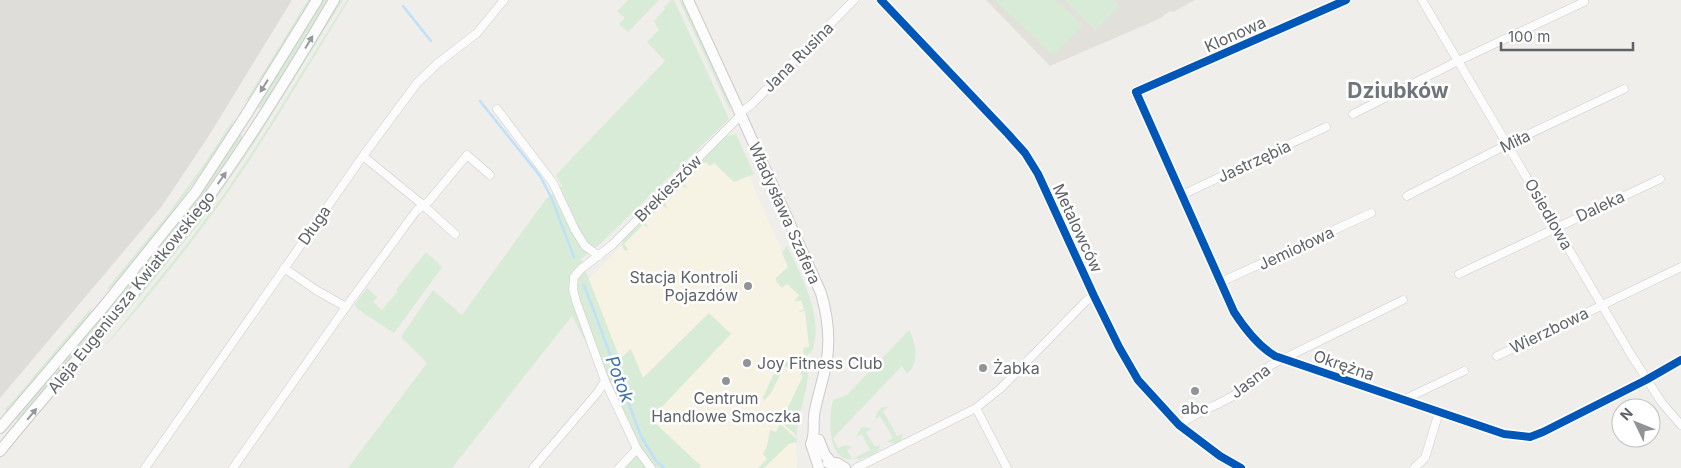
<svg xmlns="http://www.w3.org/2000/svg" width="1681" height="468" viewBox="0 0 1681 468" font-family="Inter,sans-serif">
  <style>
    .commercial { fill: #f7f3e4 }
    .industrial { fill: #dfddda }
    .education { fill: #e2e0da }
    .green { fill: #d8ebd6 }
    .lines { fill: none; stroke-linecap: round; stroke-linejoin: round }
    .stream { stroke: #bfe0f9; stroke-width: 2.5 }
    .street-casing { stroke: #cbcccc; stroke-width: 9 }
    .secondary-casing { stroke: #cacacb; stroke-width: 12 }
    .street { stroke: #fdfcfc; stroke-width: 8 }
    .secondary { stroke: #fdfcfc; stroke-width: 10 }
    .cycleway-casing { stroke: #fff; stroke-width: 11 }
    .cycleway { stroke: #0057b8; stroke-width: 8 }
    .oneway { fill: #96999c }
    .poi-dot { fill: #919496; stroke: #fff; stroke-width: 2 }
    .labels { text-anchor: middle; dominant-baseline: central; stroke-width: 5; stroke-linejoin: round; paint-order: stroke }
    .street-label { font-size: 16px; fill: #5f6368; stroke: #fff }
    .poi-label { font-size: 16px; fill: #5f6368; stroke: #fff; text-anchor: start }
    .water-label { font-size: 18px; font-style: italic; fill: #4174aa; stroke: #fff }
    .district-label { font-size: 21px; font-weight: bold; fill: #70757a; stroke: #fff }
  </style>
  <rect width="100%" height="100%" fill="#efeeea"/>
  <polygon class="commercial" points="733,140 799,291 806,310 811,349 795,431 797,468 692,468 650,420 731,333 709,314 643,378 630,349 620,359 589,279 706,160"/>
  <polygon class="industrial" points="0,0 292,0 210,134 162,206 0,398"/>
  <polygon class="education" points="986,0 1195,0 1173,12 1170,11 1159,19 1050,66"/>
  <g class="green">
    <polygon points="308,0 311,0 252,97 245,102"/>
    <polygon points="322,0 328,0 262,108 259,108 258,105"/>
    <path d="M340,0H343L255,142L198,225L142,294L79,368L88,354C132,302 176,251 216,195C260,132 299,65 340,0Z"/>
    <path d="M347,0H349C306,69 266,139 219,205C182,256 142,305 100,352L187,244L222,197L257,145Z"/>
    <polygon points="628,0 659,0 628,32 619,24 625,18 617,11"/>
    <polygon points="671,0 674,0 729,119 600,244 581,259 620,359 631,349 643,378 709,313 731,334 657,412 658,414 652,420 701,466 699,468 623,468 632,457 631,443 610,389 572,316 452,468 348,468 427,363 401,337 433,290 462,315 546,199 562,186 556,175 665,61 647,42 659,30 654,21 665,9 664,7"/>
    <polygon points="679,0 682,0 729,104 731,113"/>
    <polygon points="995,0 1056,0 1083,25 1053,56"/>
    <polygon points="1064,0 1113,0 1119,6 1095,30"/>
    <path d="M233,120L231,129C195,184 156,235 114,286L106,290L165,218L205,163Z"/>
    <polygon points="736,134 754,174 734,182 714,163 710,166 705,162 684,184 688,189 682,186 665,203 668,209 662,205 645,223 649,228 643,225 624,244 628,249 627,251 624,250 622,245 624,237 723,137"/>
    <path d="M239,135H242L243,138C177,239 96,329 19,422L15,418L166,238L195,200Z"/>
    <path d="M787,246C801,276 826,320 811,353L808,354L807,357L804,354L803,348L809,347L805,311L798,312L804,309L801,300L794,302L799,295L787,284L782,288L776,281V278L788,267L782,253Z"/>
    <polygon points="426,252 442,267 394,333 356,308 355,304 367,288 377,297 373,302 382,310 398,291 396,290"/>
    <polygon points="92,307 90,314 7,413 5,409 14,400"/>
    <path d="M909,330C916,342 920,363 907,374L902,366L833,438L838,448L846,445L852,447L847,450L852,459L870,450L862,434L856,437L861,428L864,427L872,429L866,432L875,447L880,445C879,456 867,455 859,460L857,458C827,468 828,417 833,400L847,395Z"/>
    <polygon points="784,359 790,364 791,368 784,367 771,393 764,401 763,397 778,365"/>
    <path d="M807,369C811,387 796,415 797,436L781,422L803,376L800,374L802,370Z"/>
    <path d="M885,407H888L883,411L897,436L903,433L902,439C898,444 892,445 888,441L893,438L880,416L876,419C875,414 879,408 885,407Z"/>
    <polygon points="780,424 797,439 797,442 789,444 764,468 758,468 767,459 763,454 767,446 770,430 776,432"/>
  </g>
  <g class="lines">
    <g class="stream">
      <polyline points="403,6 431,41"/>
      <polyline points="480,101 540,176 551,197 574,257"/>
      <polyline points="584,285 641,436 656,461 664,468"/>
    </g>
    <g class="street-casing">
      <g id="street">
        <polyline points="881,0 1008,134 1025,153 1038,174 1094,296 1119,347 1138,380 1179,425 1220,456 1241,468"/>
        <path d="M1346,0L1136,92L1234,312C1245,329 1258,346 1275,356L1504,434L1530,437L1543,432L1646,380L1681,360"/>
        <polyline points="1422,0 1630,353 1662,403 1681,425"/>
        <polyline points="497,109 553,183 575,230 585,246 599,256"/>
        <polyline points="740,113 752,104 854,0"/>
        <polyline points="1353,114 1458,61 1584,2"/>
        <polyline points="363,156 423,205 455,234"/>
        <polyline points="1182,195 1326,127"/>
        <polyline points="1407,196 1508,144 1624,89"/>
        <polyline points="284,268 316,290 346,307"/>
        <polyline points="1459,274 1660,179"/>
        <polyline points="1221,282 1371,213"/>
        <polyline points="1497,356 1681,267"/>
        <polyline points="605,381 637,449 619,468"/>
        <polyline points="1403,400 1464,371"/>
        <polyline points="976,408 1007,468"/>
        <path d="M1179,425C1195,413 1214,407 1231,397C1247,388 1257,375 1271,365L1403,300"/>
        <polyline points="637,449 651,468"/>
        <polyline points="145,468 363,156 417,83 438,63 477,33 504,0"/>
        <polyline points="233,468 346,307 416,211 429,201 467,155 490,175"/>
        <polyline points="533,468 598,392 605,381 576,301 573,289 574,277 581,269 612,245 741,115"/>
        <polyline points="856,468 976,408 1001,388 1086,301 1094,296"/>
        <polyline points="1414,468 1425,458 1439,412"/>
      </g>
    </g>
    <g class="secondary-casing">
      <g id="secondary">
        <path d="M688,0L740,113L821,293C828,317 831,340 826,365C823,380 818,395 815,410C812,421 816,434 811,444L819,468"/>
        <polyline points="0,428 105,305 195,193 246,115 317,0"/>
        <polyline points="814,438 819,440 825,455 832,463"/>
        <path d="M0,451C68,367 142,288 205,202C252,137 294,68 334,0"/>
        <polyline points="828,463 837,463 845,468"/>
      </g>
    </g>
    <use href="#street" class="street"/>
    <use href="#secondary" class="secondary"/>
    <g class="cycleway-casing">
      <g id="cycleway">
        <polyline points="881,0 1008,134 1025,153 1038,174 1094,296 1119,347 1138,380 1179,425 1220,456 1241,468"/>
        <path d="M1346,0L1136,92L1234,312C1245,329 1258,346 1275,356L1504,434L1530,437L1543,432L1646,380L1681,360"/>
      </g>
    </g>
    <use href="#cycleway" class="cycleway"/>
  </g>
  <defs><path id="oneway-solid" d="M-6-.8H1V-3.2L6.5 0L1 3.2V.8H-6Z" transform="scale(1.25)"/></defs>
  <g class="oneway">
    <use href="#oneway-solid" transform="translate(309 42) rotate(-59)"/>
    <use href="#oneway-solid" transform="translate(264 86) rotate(122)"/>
    <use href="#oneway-solid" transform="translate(222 178) rotate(-55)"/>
    <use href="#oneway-solid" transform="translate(32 414) rotate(-50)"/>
  </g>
  <g class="poi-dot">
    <circle cx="748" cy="286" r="5"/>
    <circle cx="747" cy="363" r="5"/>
    <circle cx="983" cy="368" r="5"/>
    <circle cx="726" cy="381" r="5"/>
    <circle cx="1195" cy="391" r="5"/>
  </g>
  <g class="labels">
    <g class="street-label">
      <text transform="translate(1235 34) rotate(-24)">Klonowa</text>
      <text transform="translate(798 57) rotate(-45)">Jana Rusina</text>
      <text transform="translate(1515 141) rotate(-26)">Miła</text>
      <text transform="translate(1254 161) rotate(-25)">Jastrzębia</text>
      <text transform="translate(668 188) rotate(-45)">Brekieszów</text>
      <text transform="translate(1600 206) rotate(-25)">Daleka</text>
      <text transform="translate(785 213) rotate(66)">Władysława Szafera</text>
      <text transform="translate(1549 214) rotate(60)">Osiedlowa</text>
      <text transform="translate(314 225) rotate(-55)">Długa</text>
      <text transform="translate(1078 228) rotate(65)">Metalowców</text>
      <text transform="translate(1296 248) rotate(-25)">Jemiołowa</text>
      <text transform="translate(131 292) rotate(-51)">Aleja Eugeniusza Kwiatkowskiego</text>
      <text transform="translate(1549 330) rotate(-26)">Wierzbowa</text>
      <text transform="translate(1344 365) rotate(19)">Okrężna</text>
      <text transform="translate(1250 381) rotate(-37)">Jasna</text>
    </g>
    <g class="poi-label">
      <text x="738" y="277" text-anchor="end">Stacja Kontroli<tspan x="738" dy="18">Pojazdów</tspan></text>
      <text x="757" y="363">Joy Fitness Club</text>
      <text x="993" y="368">Żabka</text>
      <text x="726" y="398" text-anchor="middle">Centrum<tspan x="726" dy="18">Handlowe Smoczka</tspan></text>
      <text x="1195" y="408" text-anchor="middle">abc</text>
    </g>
    <g class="water-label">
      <text transform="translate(620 379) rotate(69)">Potok</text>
    </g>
    <g class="district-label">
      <text x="1398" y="90">Dziubków</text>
    </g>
  </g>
  <g transform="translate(1636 423) rotate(313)"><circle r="24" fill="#ffffff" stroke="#bfc1c3"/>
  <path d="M0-4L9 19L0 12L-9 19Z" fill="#919496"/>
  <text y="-8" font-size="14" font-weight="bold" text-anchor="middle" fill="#5f6368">N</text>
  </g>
  <path d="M1501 42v8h132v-8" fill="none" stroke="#5f6368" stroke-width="2.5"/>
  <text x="1508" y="42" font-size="15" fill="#5f6368" stroke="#ffffff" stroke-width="4" paint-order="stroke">100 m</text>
</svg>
